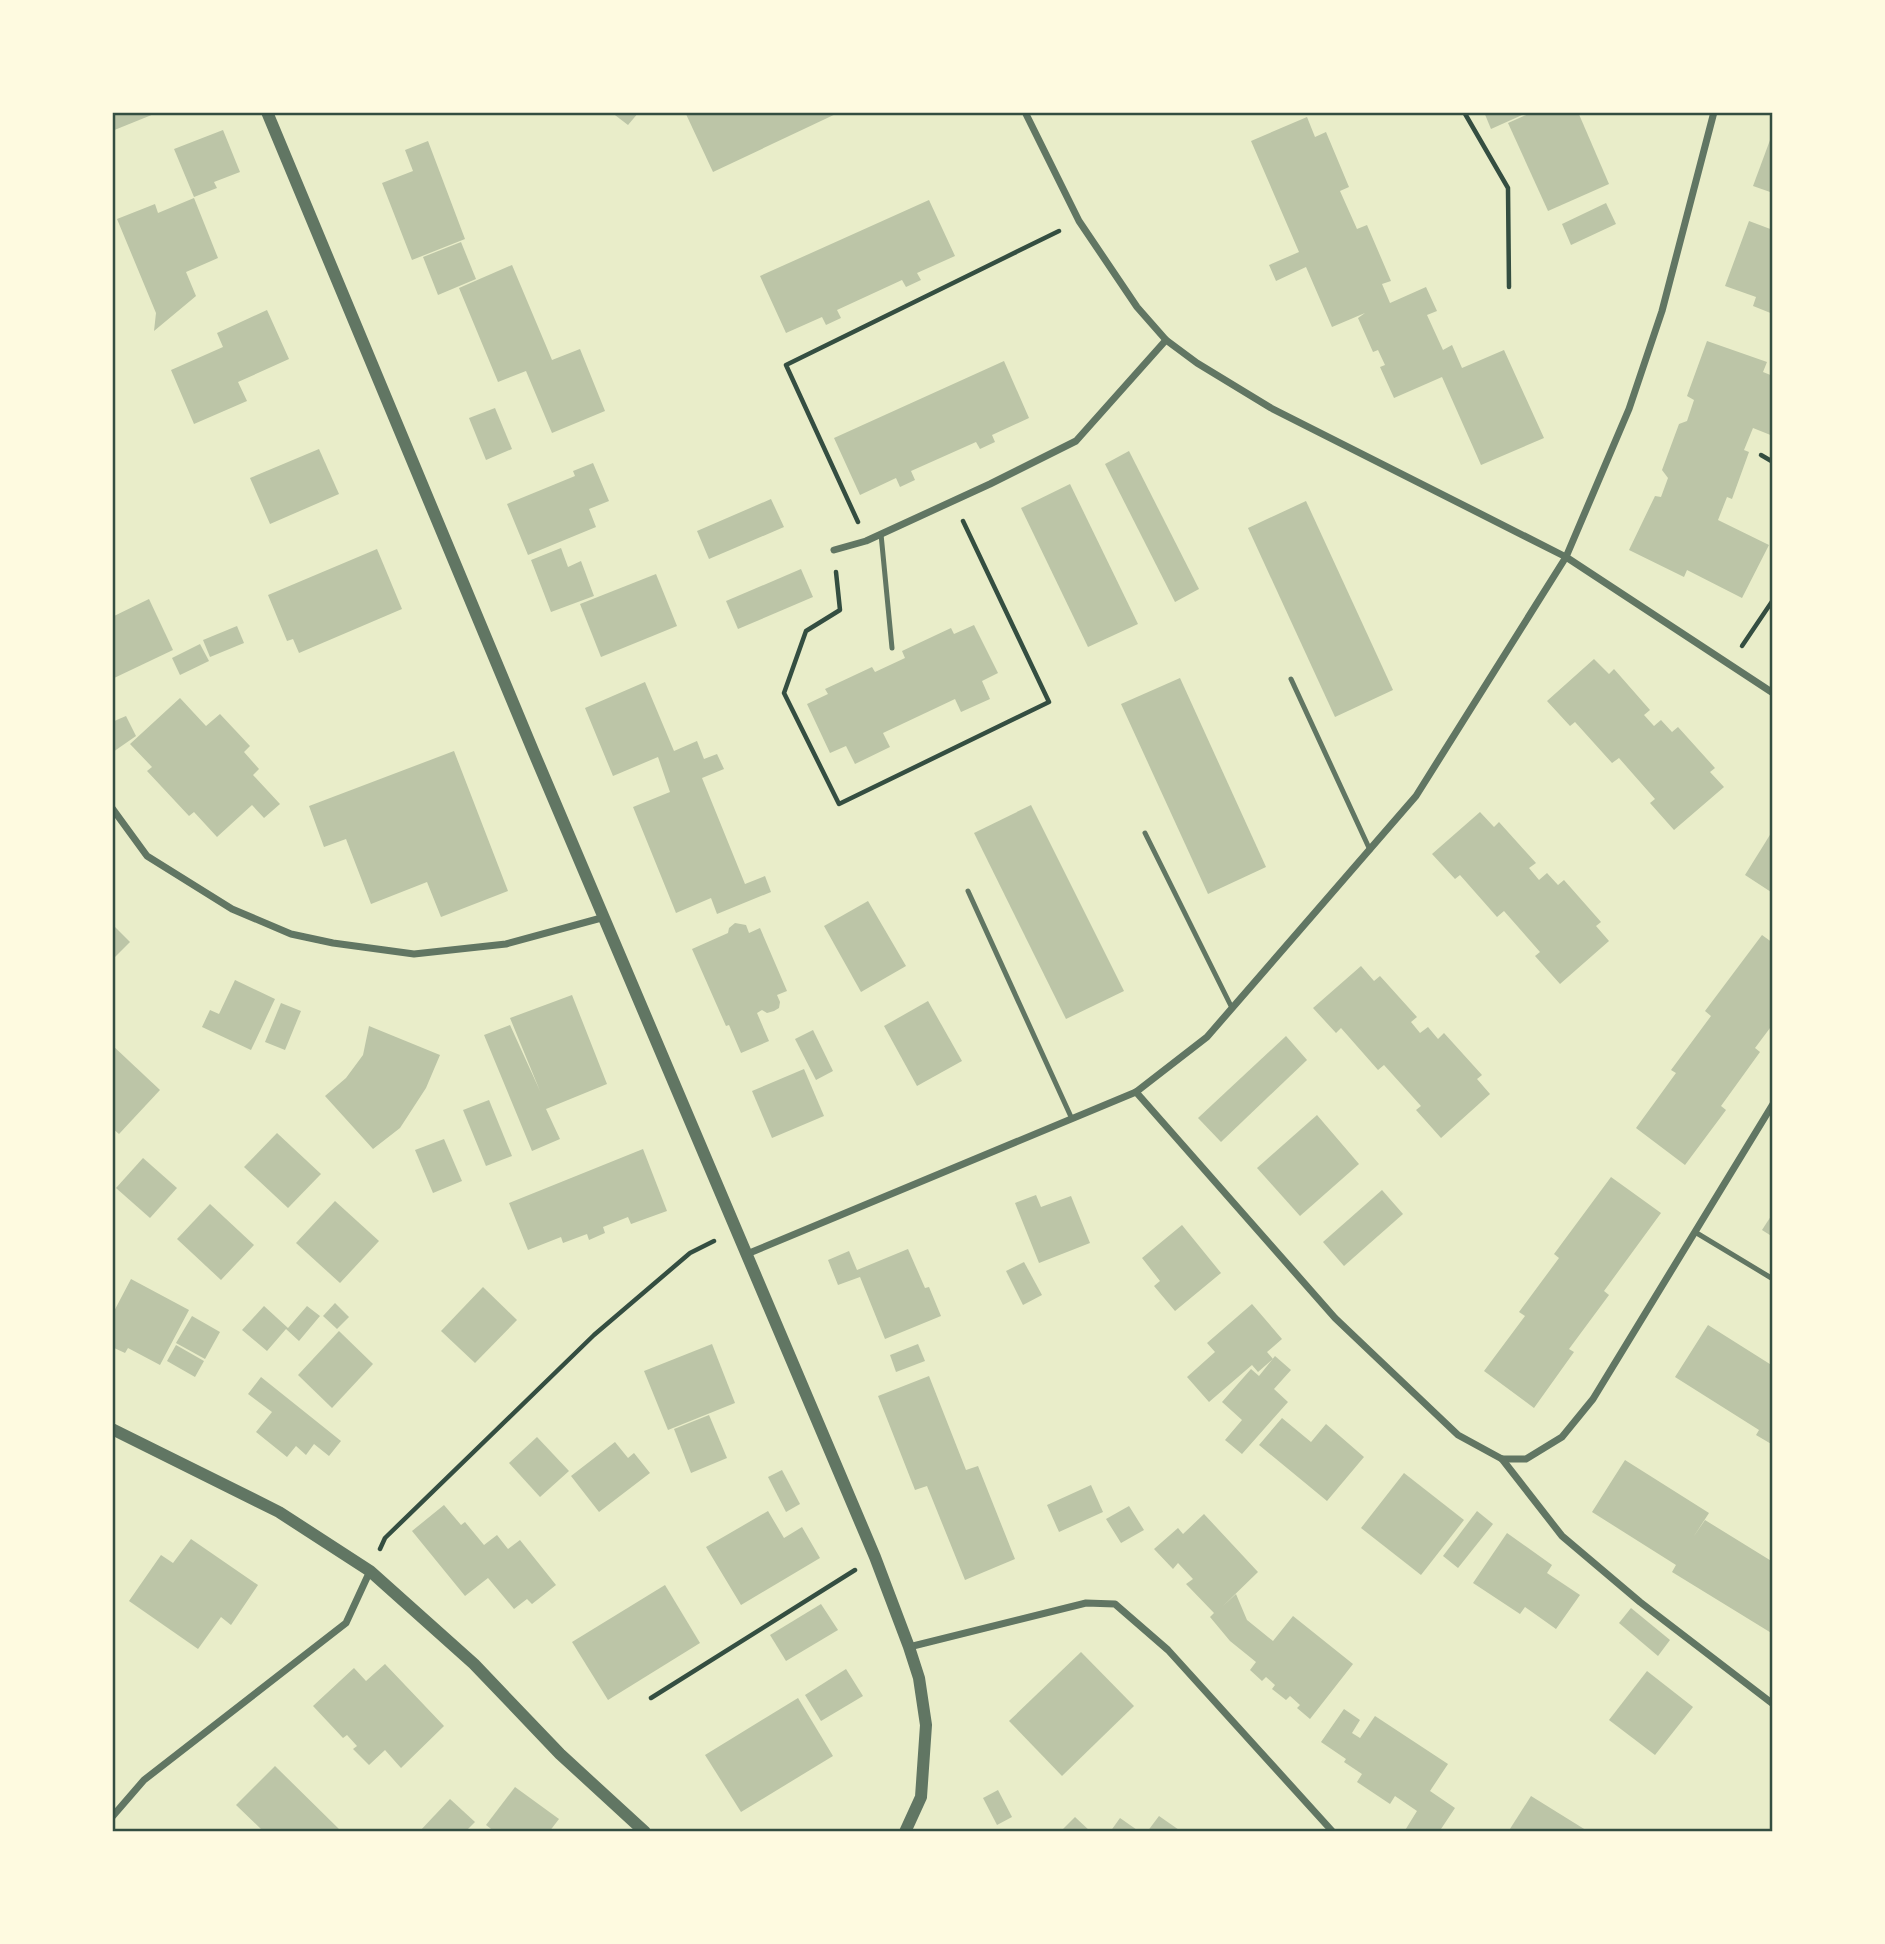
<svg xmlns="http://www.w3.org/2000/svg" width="1885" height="1944" viewBox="0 0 1885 1944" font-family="Signika,sans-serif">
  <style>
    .building { fill: #bcc5a7 }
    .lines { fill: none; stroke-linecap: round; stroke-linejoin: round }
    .path { stroke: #344e41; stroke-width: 4.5 }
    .service { stroke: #617663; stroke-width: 5 }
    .minor { stroke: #617663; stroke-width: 7 }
    .tertiary { stroke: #617663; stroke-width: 12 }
    .neatline { fill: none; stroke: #344e41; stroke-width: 2.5 }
  </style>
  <rect width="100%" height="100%" fill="#e9edc9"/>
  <g class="building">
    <polygon points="112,112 159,112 112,131"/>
    <polygon points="611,112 639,112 628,125"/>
    <polygon points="685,112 840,112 713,172"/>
    <polygon points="1484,112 1529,112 1491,129"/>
    <polygon points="1533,112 1578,112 1609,184 1548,211 1508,123"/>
    <polygon points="1307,117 1315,137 1326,132 1349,187 1340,191 1357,229 1367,225 1391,281 1382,284 1390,303 1426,287 1437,311 1427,315 1443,350 1452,345 1462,368 1504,350 1544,438 1481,465 1442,377 1394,398 1380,367 1385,365 1378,350 1373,352 1358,318 1365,313 1332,327 1306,267 1276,281 1269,265 1299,252 1251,141"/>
    <polygon points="223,130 240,172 214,182 217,188 194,197 174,149"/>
    <polygon points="1773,132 1773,193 1753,186"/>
    <polygon points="428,141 465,239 412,260 382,183 413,171 405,150"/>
    <polygon points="194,198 218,258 186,272 196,296 154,331 156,313 117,219 155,204 158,213"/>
    <polygon points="929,200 955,256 917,273 921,280 906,287 902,280 837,310 841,318 826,325 822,317 786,333 760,276"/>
    <polygon points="1606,203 1616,224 1571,245 1562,224"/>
    <polygon points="1749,221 1773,230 1773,314 1753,306 1756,297 1725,286"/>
    <polygon points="461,242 476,279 438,295 423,257"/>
    <polygon points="512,265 552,360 580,349 605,411 552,433 526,371 498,382 459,288"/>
    <polygon points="267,310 289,359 238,382 247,401 194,424 171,370 223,347 217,333"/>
    <polygon points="1707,341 1767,362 1763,372 1773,376 1773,436 1753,428 1744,450 1749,452 1732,499 1727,497 1718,520 1769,545 1742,598 1687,570 1684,577 1629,550 1655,496 1661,497 1668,478 1662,470 1679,424 1687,421 1694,400 1687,396"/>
    <polygon points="1004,361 1029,418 992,435 995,442 980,449 976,442 911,471 915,480 900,487 896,478 860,495 834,438"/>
    <polygon points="495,408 512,449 486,460 469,418"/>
    <polygon points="319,449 339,494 270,524 250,478"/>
    <polygon points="1129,451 1199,589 1175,602 1105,464"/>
    <polygon points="593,463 609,501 589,509 596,527 528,555 507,504 575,476 573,471"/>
    <polygon points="1070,484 1138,624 1088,647 1021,508"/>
    <polygon points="771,499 784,527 709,559 697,531"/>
    <polygon points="1306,501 1393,690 1335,717 1248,528"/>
    <polygon points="561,548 568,567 581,561 594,596 551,612 531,560"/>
    <polygon points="377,549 402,609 299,653 293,639 287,641 268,595"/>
    <polygon points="801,569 813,597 738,629 726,601"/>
    <polygon points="656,574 677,626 601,657 580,604"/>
    <polygon points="149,599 173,650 112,679 112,617"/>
    <polygon points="974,625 998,673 982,681 990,699 961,712 955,699 883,733 890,747 855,764 846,746 830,753 807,704 828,694 825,689 872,667 875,672 905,658 902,651 951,628 954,634"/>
    <polygon points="237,626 244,643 210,657 203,640"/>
    <polygon points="200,644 209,661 180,675 172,658"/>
    <polygon points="1594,659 1609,674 1614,669 1650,710 1644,715 1654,726 1661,720 1672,732 1678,727 1715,768 1710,772 1724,787 1674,830 1650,803 1655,799 1619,758 1612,763 1575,722 1570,726 1547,701"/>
    <polygon points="1180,678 1266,867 1208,894 1121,704"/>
    <polygon points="645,682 674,751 697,741 704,759 717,754 724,769 702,778 745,884 765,876 771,892 717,914 711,898 676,913 633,807 670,792 658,757 613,776 585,708"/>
    <polygon points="180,698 206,726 220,714 250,746 244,752 259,769 253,775 280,804 264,818 252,805 217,837 194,812 189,816 147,771 152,767 130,744"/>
    <polygon points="126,716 136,736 113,752 112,722"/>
    <polygon points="454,751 508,891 441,917 427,882 371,904 346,839 324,847 309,806"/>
    <polygon points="1031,805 1124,991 1066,1019 974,833"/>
    <polygon points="1480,812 1494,827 1499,822 1536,863 1529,868 1539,880 1547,873 1558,885 1564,880 1601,922 1596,926 1609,941 1560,984 1535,956 1540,952 1504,911 1497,917 1460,875 1455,879 1432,854"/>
    <polygon points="1773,830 1773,888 1771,892 1745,875"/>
    <polygon points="868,901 906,966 861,992 824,926"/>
    <polygon points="735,923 746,925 749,933 760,928 787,991 777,995 780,1002 779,1008 774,1011 767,1013 762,1010 757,1013 769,1041 741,1053 729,1025 726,1026 692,949 728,933 729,928"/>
    <polygon points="112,924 130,942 112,960"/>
    <polygon points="1762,935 1773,943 1773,1024 1755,1048 1760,1052 1721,1106 1726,1110 1685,1165 1636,1128 1676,1073 1671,1070 1711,1016 1705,1011"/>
    <polygon points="1361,966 1374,981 1380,976 1417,1017 1411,1022 1420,1033 1428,1027 1438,1039 1444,1033 1482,1075 1477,1079 1490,1094 1441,1138 1416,1110 1421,1106 1384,1065 1378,1070 1341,1028 1336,1033 1313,1008"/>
    <polygon points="235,980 275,999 251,1050 202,1027 210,1010 219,1014"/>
    <polygon points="572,995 607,1084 546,1109 560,1139 532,1151 484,1035 510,1025 540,1091 510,1018"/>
    <polygon points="928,1001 962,1061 917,1086 884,1026"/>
    <polygon points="281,1003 301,1011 285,1050 265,1042"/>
    <polygon points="369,1026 440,1055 426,1088 400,1128 373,1149 325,1096 346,1078 363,1055"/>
    <polygon points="813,1030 833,1071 816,1080 795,1039"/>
    <polygon points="1286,1036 1307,1060 1221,1142 1198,1118"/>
    <polygon points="112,1045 160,1090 119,1134 112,1128"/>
    <polygon points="804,1069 824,1116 772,1138 752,1091"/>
    <polygon points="489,1100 512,1156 486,1166 463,1110"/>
    <polygon points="1317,1115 1359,1164 1300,1216 1257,1168"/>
    <polygon points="277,1133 321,1174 288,1208 244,1167"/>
    <polygon points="444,1139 462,1181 433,1193 415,1150"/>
    <polygon points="643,1149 667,1211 631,1224 628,1217 603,1227 605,1233 589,1240 587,1234 563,1243 561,1237 528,1250 509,1203"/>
    <polygon points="143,1158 177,1188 150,1218 116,1188"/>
    <polygon points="1611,1177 1661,1213 1604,1291 1609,1295 1569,1349 1574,1352 1534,1408 1484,1371 1525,1316 1519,1312 1559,1258 1554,1254"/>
    <polygon points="1382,1190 1403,1214 1344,1266 1323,1242"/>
    <polygon points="1036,1195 1041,1207 1071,1196 1090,1243 1039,1263 1015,1203"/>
    <polygon points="335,1201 379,1241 340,1283 296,1243"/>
    <polygon points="210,1204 254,1245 221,1280 177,1239"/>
    <polygon points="1773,1213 1773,1237 1762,1230"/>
    <polygon points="1182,1225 1221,1273 1175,1311 1154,1286 1160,1281 1142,1258"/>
    <polygon points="908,1249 925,1288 929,1287 941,1316 885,1339 860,1277 838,1285 828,1260 849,1251 857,1270"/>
    <polygon points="1024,1262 1042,1295 1023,1305 1006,1271"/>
    <polygon points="131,1279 189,1310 160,1365 128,1348 125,1353 112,1347 112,1315"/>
    <polygon points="483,1287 517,1320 475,1363 441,1331"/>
    <polygon points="335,1303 349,1317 337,1329 323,1316"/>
    <polygon points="1252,1304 1282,1339 1267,1352 1273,1359 1258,1372 1252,1365 1209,1402 1187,1377 1215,1352 1207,1343"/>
    <polygon points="264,1306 288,1328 307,1306 320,1316 299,1341 286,1329 267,1351 242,1330"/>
    <polygon points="192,1316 220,1332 205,1359 176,1343"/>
    <polygon points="1708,1325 1773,1366 1773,1445 1756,1435 1759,1430 1675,1377"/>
    <polygon points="339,1331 373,1364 332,1408 298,1375"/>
    <polygon points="712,1344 735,1403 668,1430 644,1371"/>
    <polygon points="918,1344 925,1361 896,1372 890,1355"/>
    <polygon points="176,1345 204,1361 195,1377 167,1361"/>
    <polygon points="1275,1356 1291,1370 1274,1389 1288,1402 1242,1454 1225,1440 1242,1420 1222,1402 1251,1369 1259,1376"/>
    <polygon points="929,1376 966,1470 978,1466 1015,1559 965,1580 927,1486 915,1490 878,1396"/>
    <polygon points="261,1377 341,1441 329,1456 314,1444 306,1455 296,1446 287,1457 256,1432 272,1412 248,1394"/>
    <polygon points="709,1415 727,1458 691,1473 674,1429"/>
    <polygon points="1282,1418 1311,1442 1326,1424 1364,1457 1327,1501 1259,1445"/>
    <polygon points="537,1437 569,1471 540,1497 509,1463"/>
    <polygon points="615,1442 628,1458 634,1453 650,1473 599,1512 571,1476"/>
    <polygon points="1625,1460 1709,1513 1694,1536 1705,1520 1773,1562 1773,1634 1672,1572 1676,1565 1592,1512"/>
    <polygon points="782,1470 800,1504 786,1512 768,1477"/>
    <polygon points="1404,1473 1464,1520 1421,1575 1361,1528"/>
    <polygon points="1091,1485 1103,1512 1059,1532 1047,1505"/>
    <polygon points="444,1505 461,1525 465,1522 484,1545 497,1535 508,1549 520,1540 556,1585 532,1604 527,1599 514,1609 488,1578 465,1596 412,1531"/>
    <polygon points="1129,1506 1144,1530 1121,1543 1106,1519"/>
    <polygon points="768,1511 784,1538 802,1527 820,1558 741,1605 706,1547"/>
    <polygon points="1477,1511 1493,1524 1458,1568 1443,1556"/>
    <polygon points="1204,1514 1258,1572 1223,1606 1236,1594 1247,1620 1273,1641 1293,1616 1353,1664 1310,1719 1297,1708 1300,1705 1290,1696 1286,1700 1272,1689 1275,1685 1266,1677 1262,1681 1250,1670 1256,1662 1230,1641 1210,1617 1214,1613 1186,1584 1193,1579 1178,1563 1173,1569 1154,1549 1178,1528 1183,1534"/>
    <polygon points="1507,1533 1552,1565 1547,1573 1580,1595 1556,1629 1525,1607 1520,1614 1473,1583"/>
    <polygon points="191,1539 258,1585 231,1625 221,1617 198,1649 129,1601 161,1555 173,1563"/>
    <polygon points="665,1585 700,1643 608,1700 572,1642"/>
    <polygon points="821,1604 838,1630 786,1661 770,1635"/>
    <polygon points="1631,1608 1670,1640 1658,1656 1619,1623"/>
    <polygon points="1081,1652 1134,1706 1062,1776 1009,1721"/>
    <polygon points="385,1664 444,1726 401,1768 385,1750 369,1765 353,1749 357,1746 347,1735 343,1738 313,1706 354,1668 366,1681"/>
    <polygon points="846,1669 863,1696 821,1721 805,1695"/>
    <polygon points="1647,1671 1693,1707 1655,1755 1609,1720"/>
    <polygon points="798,1698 833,1756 741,1812 705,1755"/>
    <polygon points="1344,1709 1360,1720 1352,1733 1360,1738 1375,1716 1448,1764 1430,1791 1455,1808 1439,1832 1404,1832 1417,1811 1395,1796 1390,1804 1357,1782 1362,1774 1344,1762 1346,1759 1321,1742"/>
    <polygon points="275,1766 339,1829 335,1832 258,1832 261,1829 236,1805"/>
    <polygon points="515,1787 559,1819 549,1832 495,1832 486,1825"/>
    <polygon points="998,1790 1012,1817 997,1825 983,1798"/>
    <polygon points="1531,1796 1589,1832 1508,1832"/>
    <polygon points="450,1799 475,1822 465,1832 419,1832"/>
    <polygon points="1159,1816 1182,1832 1147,1832"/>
    <polygon points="1075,1817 1091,1832 1060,1832"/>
    <polygon points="1120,1818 1140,1832 1110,1832"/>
  </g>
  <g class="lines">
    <g class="path">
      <polyline points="1464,112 1508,188 1509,287"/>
      <polyline points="1761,455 1773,462"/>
      <polyline points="858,522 786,365 1059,231"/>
      <polyline points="836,572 840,610 806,631 784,693 839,804 1049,702 963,521"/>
      <polyline points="1742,646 1773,600"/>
      <polyline points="380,1549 385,1538 594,1335 690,1253 714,1241"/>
      <polyline points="651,1698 855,1570"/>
    </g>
    <g class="service">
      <polyline points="881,534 892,648"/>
      <polyline points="1291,679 1370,850"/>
      <polyline points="1145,833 1232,1008"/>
      <polyline points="968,891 1072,1119"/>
      <polyline points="1695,1232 1773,1279"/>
    </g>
    <g class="minor">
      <polyline points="1025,112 1079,221 1137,307 1166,340 1197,363 1271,408 1566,557 1773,693"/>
      <polyline points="834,550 866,541 990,484 1076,441 1166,340"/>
      <polyline points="112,808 147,856 232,909 291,934 333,943 414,954 506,944 605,917"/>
      <polyline points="1136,1092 1335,1318 1458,1435 1502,1459 1526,1459 1562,1437 1593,1399 1773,1104"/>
      <polyline points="747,1254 1136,1092 1207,1037 1416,796 1566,557 1629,409 1662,311 1714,112"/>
      <polyline points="1502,1459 1562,1536 1640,1602 1773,1704"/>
      <polyline points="909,1647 1086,1603 1115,1604 1168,1650 1333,1832"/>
      <polyline points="112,1817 144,1780 346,1623 370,1571"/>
    </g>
    <g class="tertiary">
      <polyline points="267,112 534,753 875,1557 909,1647 919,1678 926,1725 921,1797 905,1832"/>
      <polyline points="112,1429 279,1512 370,1571 474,1664 560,1754 645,1832"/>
    </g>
  </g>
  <rect width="1885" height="1944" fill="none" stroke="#fefae0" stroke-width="228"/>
  <rect x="114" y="114" width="1657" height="1716" class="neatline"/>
</svg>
